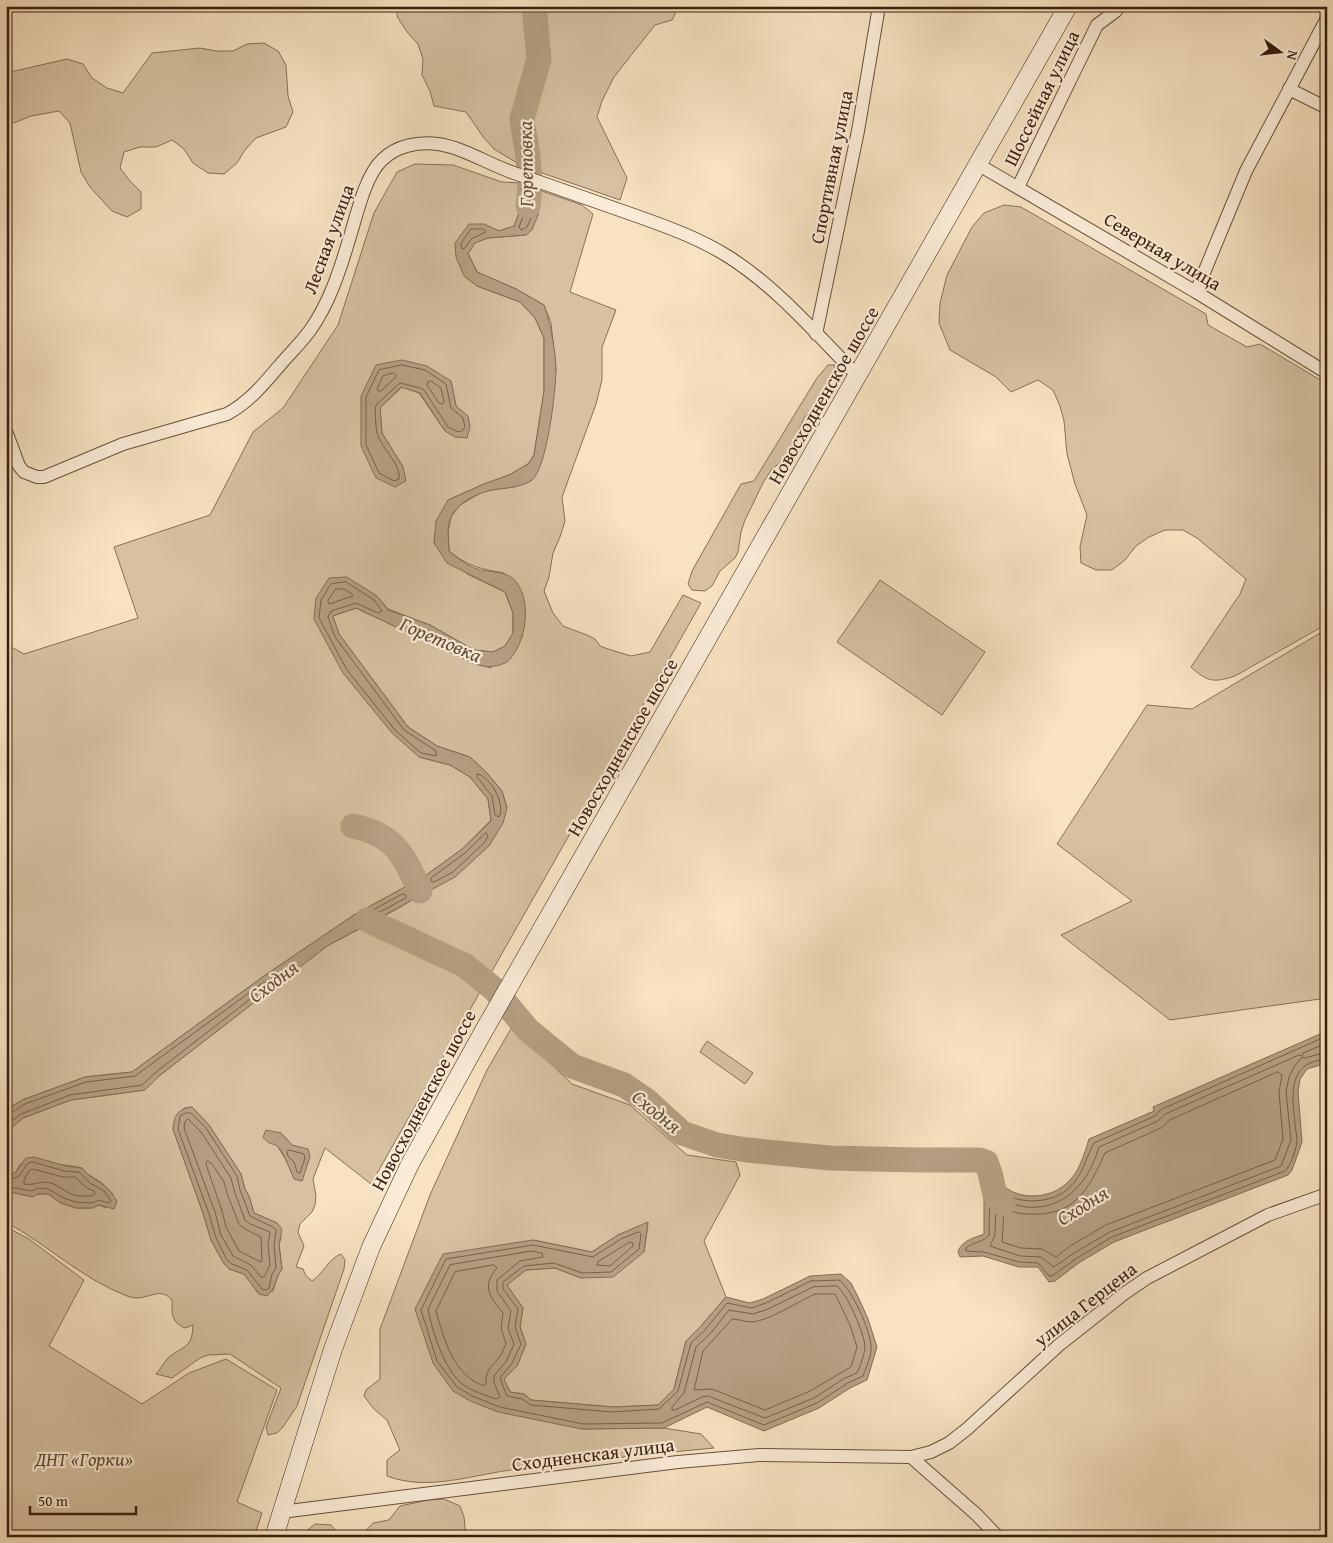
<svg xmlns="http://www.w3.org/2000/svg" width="1333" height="1543" viewBox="0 0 1333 1543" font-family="'Gentium Book Plus',serif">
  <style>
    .green { fill: #d7c1a2; stroke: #887058; fill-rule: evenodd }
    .water { fill: #b6a084; stroke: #846c54 }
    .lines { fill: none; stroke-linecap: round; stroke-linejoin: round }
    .shore { stroke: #786048; stroke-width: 1 }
    .river { stroke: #b6a084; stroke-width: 25 }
    .street-casing { stroke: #68503a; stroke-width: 14 }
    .secondary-casing { stroke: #391f0d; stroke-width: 19 }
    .street { stroke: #faecd7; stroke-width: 12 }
    .secondary { stroke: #faecd7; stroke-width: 18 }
    .labels { text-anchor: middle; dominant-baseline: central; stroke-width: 4.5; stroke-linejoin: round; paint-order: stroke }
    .street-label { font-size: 19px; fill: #391f0d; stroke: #faecd7 }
    .park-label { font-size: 19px; font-style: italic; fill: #604832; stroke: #faecd7 }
    .water-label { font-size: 20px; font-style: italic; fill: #654c37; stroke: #faecd7 }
  </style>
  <rect width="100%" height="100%" fill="#f7e2c1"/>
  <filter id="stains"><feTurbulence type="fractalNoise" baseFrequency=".004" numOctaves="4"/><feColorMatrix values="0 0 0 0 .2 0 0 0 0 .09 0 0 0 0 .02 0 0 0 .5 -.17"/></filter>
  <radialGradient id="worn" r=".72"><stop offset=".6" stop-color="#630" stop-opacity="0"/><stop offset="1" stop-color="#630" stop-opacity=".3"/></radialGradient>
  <g class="green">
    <polygon points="395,6 679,6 672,20 655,25 614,77 602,101 597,117 627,178 620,200 522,166 494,149 484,138 466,112 434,106 430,91 422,75 423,59 418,44 407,32 398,18"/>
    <polygon points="264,43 278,51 286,65 288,96 293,112 286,127 256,138 245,150 237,163 224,174 208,173 193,163 184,149 172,140 156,147 140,147 124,152 120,168 130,181 141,192 141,209 127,217 112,211 90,187 81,172 70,123 59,111 31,116 6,126 6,73 67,59 83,64 92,78 107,88 123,93 152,53 200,48 216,51 233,51 247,44"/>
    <path d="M415,164L453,165L502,182L522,183L521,208L514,226L499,231L484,224L455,243L477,286L520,302L535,318L544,338V391L534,455L528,464L509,475L484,484L448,500L434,543L467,574L505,592L513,613V634L505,646L493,652L474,650L430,625L388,609L377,596L314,619L419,757L450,765L470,777L488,799L491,820L462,849L425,876L354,915L264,976L132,1072L85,1077L22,1100L6,1110V644L24,654L138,618L114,547L210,515L253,432L283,408L338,325L374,213L397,172ZM402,360L451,381L456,406L445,431L419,393L402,387L380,408L382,433L403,467L361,446Z"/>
    <path d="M536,189L582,205L593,214L570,292L616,310L602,347V380L596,404L562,497L565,521L560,537L553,553L549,577L544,591L553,613L563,626L587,635L595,639L600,646L608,649L631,656L650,652L683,595L701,603L371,1184L325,1148L313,1179L316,1196L315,1205L312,1212L300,1224L298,1232L304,1246L296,1267L303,1269L306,1276L312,1281C324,1273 328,1259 341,1254L345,1260L344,1269L297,1406L283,1427L277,1433L268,1435L266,1427L281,1388L230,1354L208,1355L200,1358L172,1378L156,1374C161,1369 163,1363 168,1358C183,1345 192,1350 193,1325L185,1328C171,1322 172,1314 172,1300C158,1284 146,1304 127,1296C82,1279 48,1245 6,1222V1194L15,1193L23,1195L48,1194L61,1203L76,1208H92L99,1205L106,1208L113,1194L101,1182L87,1174L82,1168C62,1163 40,1164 20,1164L16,1172L6,1176V1132L23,1118L71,1100L145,1090L159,1076L327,946L397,909L424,893L507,808L502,791L486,772L470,757L437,746L408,727L339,634L332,616L356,608L475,664L491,668L523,636L504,573C481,569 467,566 449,551L448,533L451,517L460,505L484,491L513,487L531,481L556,370L551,323L544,305L516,289L477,272L468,253L474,243L488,238L526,235L538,215ZM192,1107L209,1125L241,1174L245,1189L249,1196L254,1213L277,1223L281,1237L279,1245L282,1269L277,1276L273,1291L259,1294L244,1274L229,1269L223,1262L211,1240L204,1216L173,1129L184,1108ZM281,1133L292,1145L291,1172C289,1164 282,1153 277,1146Z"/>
    <path d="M1004,205L1021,207L1206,314L1208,325L1247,347L1260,344L1327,384V624L1235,676C1213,683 1208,682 1191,667L1240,594L1246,579L1197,538L1183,530H1165L1149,537L1136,546L1125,560L1112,570H1096L1081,563L1080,547L1087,515L1075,484L1067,454L1064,421L1060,406L1053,390L1038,380L1011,392L996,377L950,350L939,323L940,303L947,275L972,227L984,213Z"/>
    <polygon points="828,365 835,365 835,374 819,402 804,418 787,457 772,469 764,481 745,520 741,532 738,552 735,558 720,571 712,586 705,591 692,590 688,584 692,571 741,484 754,481 817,378"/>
    <polygon points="880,580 985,652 942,715 837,642"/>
    <polygon points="1327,629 1327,998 1170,1020 1061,935 1132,901 1057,844 1147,705 1192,709"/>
    <path d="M512,1027L572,1084L630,1105L687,1155L736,1162L740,1175L704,1241L726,1297L701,1326L686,1341L674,1389L658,1405L613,1407L531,1400L524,1394L510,1392L504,1379L517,1366L526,1344L520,1327L523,1308L506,1285L526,1270L555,1268L581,1278L644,1252L648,1223L618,1235L592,1252L533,1240L433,1363L582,1429L664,1428L701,1434L714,1448C649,1454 583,1461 518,1469C474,1474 429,1492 387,1476V1460L400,1450L387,1420L374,1409L364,1396L366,1390L380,1379V1329L430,1195L487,1070Z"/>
    <polygon points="707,1041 753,1073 745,1084 700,1052"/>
    <polygon points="6,1227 29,1239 84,1280 49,1346 142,1404 189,1373 226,1359 277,1390 237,1502 262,1513 254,1537 6,1537"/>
    <polygon points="444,1499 460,1506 464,1517 466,1537 360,1537 373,1523 389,1520 400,1506 428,1500"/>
    <polygon points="315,1524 331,1525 341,1537 302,1537 303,1534"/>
  </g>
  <g class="water">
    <path d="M522,183L536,189L538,215L532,230L526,235L488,238L475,243L468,254L477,272L516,289L544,305C551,325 555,348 556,369C556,390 547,468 532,480C524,486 509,488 499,489C482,491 459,500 451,517C446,526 449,540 449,551C458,558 467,566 478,569C491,573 508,570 517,583C531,602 526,638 513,655C510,659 508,662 505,663C494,668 486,667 475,664L356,608L333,616L339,634L408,727L437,746L470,757L486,772L502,791L507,808L503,823L489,846L455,877L327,946L159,1076L145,1090L71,1100L23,1118L6,1132V1110L22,1100L85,1077L132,1072L264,976L354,915L425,876L462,849L491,821L488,799L470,777L450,765L419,757L392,733L343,673L314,619L316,598L329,578L347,577L377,596L388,610L430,625L474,650L493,652L505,646L513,633V613L505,592L447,563L434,543L436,521L448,500L484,484L509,475L528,464L534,455L544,391V338L535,318L520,302L477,286L464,276L456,257L455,243L469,224H484L499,231L514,226L521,208Z"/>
    <polygon points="402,360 427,366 451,381 456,406 468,416 470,427 467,438 455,437 445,431 420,393 401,387 380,408 382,433 403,467 406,481 395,487 376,478 361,446 361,396 376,365"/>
    <path d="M1327,1031V1063L1307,1069L1300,1079L1298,1092L1302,1142L1292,1170L1288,1175L1114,1242L1080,1262L1055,1281L1049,1282L1038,1267H1019L983,1256L960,1257L958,1251C963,1240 974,1238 984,1234V1174L994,1172C1005,1201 1046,1202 1066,1184C1079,1173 1084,1155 1089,1139L1154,1111L1153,1107Z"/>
    <path d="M192,1107L209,1125L241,1174L245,1189L249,1196L254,1213L277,1223L282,1229L279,1245L282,1269C275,1279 276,1289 267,1296L259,1294L244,1274L229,1269L223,1262L211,1240L204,1216L173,1129C174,1115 178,1109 192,1107Z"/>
    <path d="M266,1130L281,1133L292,1145L308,1149L310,1157L302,1181L294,1179C291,1172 283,1150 277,1146C271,1142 270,1146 263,1137Z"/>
    <path d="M34,1157L66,1166L82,1168C94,1183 108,1182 117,1202L114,1209L99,1205L92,1208H76L61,1203L48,1194L39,1193L33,1197L15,1193L6,1194V1176L16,1172L26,1158Z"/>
    <polygon points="648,1222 644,1252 613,1277 581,1278 555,1268 526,1270 507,1285 523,1308 520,1327 526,1344 517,1366 504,1379 510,1392 524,1394 531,1400 613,1407 658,1405 674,1389 686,1341 701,1326 726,1297 750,1303 763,1299 810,1276 841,1274 851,1283 860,1301 868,1319 877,1347 867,1380 850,1388 819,1408 764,1431 707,1407 664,1428 582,1429 498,1412 470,1401 453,1391 433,1363 415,1309 443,1254 533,1240 592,1252 618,1235"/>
  </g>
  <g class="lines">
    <g class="shore">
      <polygon points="528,192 531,194 533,214 527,227 521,230 519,227 526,209"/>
      <polygon points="471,229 483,229 486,232 471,239 465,248 462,249 461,244"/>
      <path d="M402,365L425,370L446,384L451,408L463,418L465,427L461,432L456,431L448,427L424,390L420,388L400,383L377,404L375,408C376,416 375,428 378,436C383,450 401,464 399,479L394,481L379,473L366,445V397L379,370Z"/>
      <polygon points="394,373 396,375 396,377 381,391 378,391 377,389 383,376"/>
      <polygon points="431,381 441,388 444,402 442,404 439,403 427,385 428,382"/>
      <polygon points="346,582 374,600 382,611 378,613 356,603 331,611 328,617 335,637 404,730 436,751 436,756 421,753 395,730 347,670 319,618 321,600 331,584"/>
      <polygon points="336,589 344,589 352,594 353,596 329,604 328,601"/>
      <path d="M478,774C491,778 506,804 499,817L495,815L492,796L477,777Z"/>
      <polygon points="486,833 488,836 485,842 453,872 434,882 431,881 431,878 465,853"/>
      <polygon points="403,894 406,895 406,898 372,916 369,916 370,912"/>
      <path d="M1327,1036L1160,1110L1155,1116L1094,1143C1086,1157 1083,1175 1070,1187C1054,1203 1024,1205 1004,1194C1000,1192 997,1187 993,1183H990L989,1235C984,1242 973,1242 966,1248V1251L984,1252L1019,1262L1038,1263L1049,1276H1052L1077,1258L1112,1237L1285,1171C1291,1165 1297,1148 1297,1139C1297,1134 1295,1129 1295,1124C1292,1093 1287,1062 1327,1059"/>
      <path d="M1327,1043L1303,1053L1302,1056L1299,1055L1165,1114L1158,1121L1099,1147C1097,1152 1096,1157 1094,1161C1082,1190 1058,1210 1026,1207C1015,1206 1006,1200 996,1199L995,1235L990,1246L1020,1256L1041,1257L1054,1267L1074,1253L1110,1232L1281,1166L1291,1140L1286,1092L1289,1077L1294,1067L1302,1057L1305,1058L1327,1052"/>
      <path d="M1278,1072L1282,1075L1279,1092L1283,1139L1275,1160L1106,1225L1070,1246L1056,1257L1042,1249L1021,1248L1002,1242L1004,1210C1011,1211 1019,1214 1027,1214C1075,1217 1088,1190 1105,1153L1161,1128L1170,1120Z"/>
      <polygon points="186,1113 191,1113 206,1128 237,1176 240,1190 250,1216 273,1227 276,1230 274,1245 276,1268 272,1274 269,1288 266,1290 262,1289 247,1270 232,1264 227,1260 216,1238 209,1214 178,1129 180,1116"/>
      <polyline points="6,1114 11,1113 25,1104 86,1082 135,1076 264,982 268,983 267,986 156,1072 142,1085 70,1095 21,1114 6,1125"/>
      <polygon points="188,1119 201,1132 231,1178 235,1193 245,1220 250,1224 270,1232 268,1245 270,1265 264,1277 261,1277 251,1265 233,1256 221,1235 215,1212 184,1128 185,1122"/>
      <polygon points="289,1150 304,1154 305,1158 300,1173 297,1172 294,1162 288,1156 287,1152"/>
      <polygon points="208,1161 212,1164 224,1182 228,1196 239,1224 245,1229 261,1237 262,1259 261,1262 239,1251 226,1227 222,1211 206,1164"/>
      <path d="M33,1169L63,1177H75L87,1188L94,1191L95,1194C90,1197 89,1196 84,1196C66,1196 65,1188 51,1183C42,1180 33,1186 24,1184V1180L29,1171Z"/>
      <polyline points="6,1181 19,1176 28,1163 33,1162 64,1171 79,1172 90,1183 104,1191 111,1201 108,1203 99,1200 91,1203 76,1202 64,1198 48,1189 39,1188 31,1191 16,1188 6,1189"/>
      <path d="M639,1232L641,1234L639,1249L611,1272L582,1273L554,1263L524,1266L503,1282V1289L518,1309L515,1327L521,1344L512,1363L500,1378L507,1396L522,1399L531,1405L612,1412L659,1409L678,1391L691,1343L705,1330L727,1303L752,1308L766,1303L811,1281L839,1280C852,1289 870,1330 871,1346C872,1355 866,1368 863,1376L848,1383L817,1403L764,1425L707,1402L662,1423L583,1424L500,1407L472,1396L457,1387L437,1361L421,1310L446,1259L533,1245L593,1257L621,1239Z"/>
      <polygon points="630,1242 633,1243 633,1246 610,1266 597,1265 598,1262"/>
      <path d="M532,1251L542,1253L543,1257L520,1261L497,1280V1291L511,1311L508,1328L514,1344L507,1360L494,1376V1382L500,1397L496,1399C485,1395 471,1391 461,1383C444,1368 432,1331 428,1309L450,1265Z"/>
      <path d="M494,1265L497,1268C481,1286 490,1297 503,1313L501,1328L506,1344C504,1347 503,1352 501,1355C493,1366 485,1369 486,1384L484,1386C453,1375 444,1339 436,1311L455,1272Z"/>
      <path d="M837,1286C847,1293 864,1333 865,1346C865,1354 860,1366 857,1373L845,1378L814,1398L765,1418L708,1396L702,1397L675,1410H672V1407L684,1393L696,1347L710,1334L729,1310L753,1314L768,1309L813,1287Z"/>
      <path d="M815,1294H835L850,1325L857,1347L851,1367L810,1391L765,1410L712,1389L694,1390L703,1351L732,1319C738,1319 745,1322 752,1322C771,1320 797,1302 815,1294Z"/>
    </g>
    <g class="river">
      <polyline points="528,206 530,186 528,157 522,119 539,59 534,6"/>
      <path d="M353,826C395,835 403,854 420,891"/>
      <polyline points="367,920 464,965 494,989 528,1030 572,1066 624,1085 646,1100 682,1133 717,1145 747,1150 830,1158 918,1160 979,1160 986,1162 990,1173 995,1195 1003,1204"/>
    </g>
    <g class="street-casing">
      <g id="street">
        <polyline points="1289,89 1327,108"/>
        <polyline points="979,165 1196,292 1327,373"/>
        <polyline points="1018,187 1097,25 1116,11 1119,6"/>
        <polyline points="1196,292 1246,171 1327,18"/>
        <polyline points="816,334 858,131 879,6"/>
        <path d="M6,431L19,466L24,472L37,477H44L123,444L227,414C249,402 264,384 280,365C290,353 302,342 311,329C329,303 339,273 348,243C356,219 364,177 382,160C396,146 418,141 438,144C464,148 488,164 514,173C553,187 592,200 631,214C665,226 699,238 729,257C779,289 817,335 858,376"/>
        <polyline points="911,1457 977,1515 998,1537"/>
        <polyline points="281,1512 678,1462 759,1455 911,1457 931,1452 949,1443 967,1429 1059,1345 1125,1293 1147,1278 1268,1215 1327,1194"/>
      </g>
    </g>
    <g class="secondary-casing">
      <polyline id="secondary" points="274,1537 333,1349 371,1247 410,1164 482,1034 1068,6"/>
    </g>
    <use href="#street" class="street"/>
    <use href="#secondary" class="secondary"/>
  </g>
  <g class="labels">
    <g class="street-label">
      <text transform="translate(1041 98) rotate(-64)">Шоссейная улица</text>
      <text transform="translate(831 167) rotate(-79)">Спортивная улица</text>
      <text transform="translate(328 239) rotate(-70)">Лесная улица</text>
      <text transform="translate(1163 251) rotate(31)">Северная улица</text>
      <text transform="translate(823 395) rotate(-60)">Новосходненское шоссе</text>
      <text transform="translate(622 747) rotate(-60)">Новосходненское шоссе</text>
      <text transform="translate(423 1100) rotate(-62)">Новосходненское шоссе</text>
      <text transform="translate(1085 1304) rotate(-38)">улица Герцена</text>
      <text transform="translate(593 1454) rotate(-7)">Сходненская улица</text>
    </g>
    <g class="park-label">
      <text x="84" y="1459">ДНТ «Горки»</text>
    </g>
    <g class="water-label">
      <text transform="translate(525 164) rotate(-91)">Горетовка</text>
      <text transform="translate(441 639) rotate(23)">Горетовка</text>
      <text transform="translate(273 981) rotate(-37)">Сходня</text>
      <text transform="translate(657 1111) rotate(39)">Сходня</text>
      <text transform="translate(1082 1205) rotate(-32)">Сходня</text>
    </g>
  </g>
  <rect width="1333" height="1543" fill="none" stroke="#f7e2c1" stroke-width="25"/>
  <rect x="8" y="8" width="1318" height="1528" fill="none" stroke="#391f0d" stroke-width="2.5"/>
  <rect x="12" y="12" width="1308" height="1518" fill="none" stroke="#391f0d"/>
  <g transform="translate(1280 52) rotate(105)" stroke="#faecd7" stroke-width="4" paint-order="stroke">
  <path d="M0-4L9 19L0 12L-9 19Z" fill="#391f0d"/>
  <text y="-8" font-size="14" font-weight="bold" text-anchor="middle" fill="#391f0d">N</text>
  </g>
  <path d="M30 1506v8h106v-8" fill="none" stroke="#391f0d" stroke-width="2.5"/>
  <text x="38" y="1506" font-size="15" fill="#391f0d" stroke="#faecd7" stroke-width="4" paint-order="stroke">50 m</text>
  <rect width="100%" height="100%" filter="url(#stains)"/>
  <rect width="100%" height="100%" fill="url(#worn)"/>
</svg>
